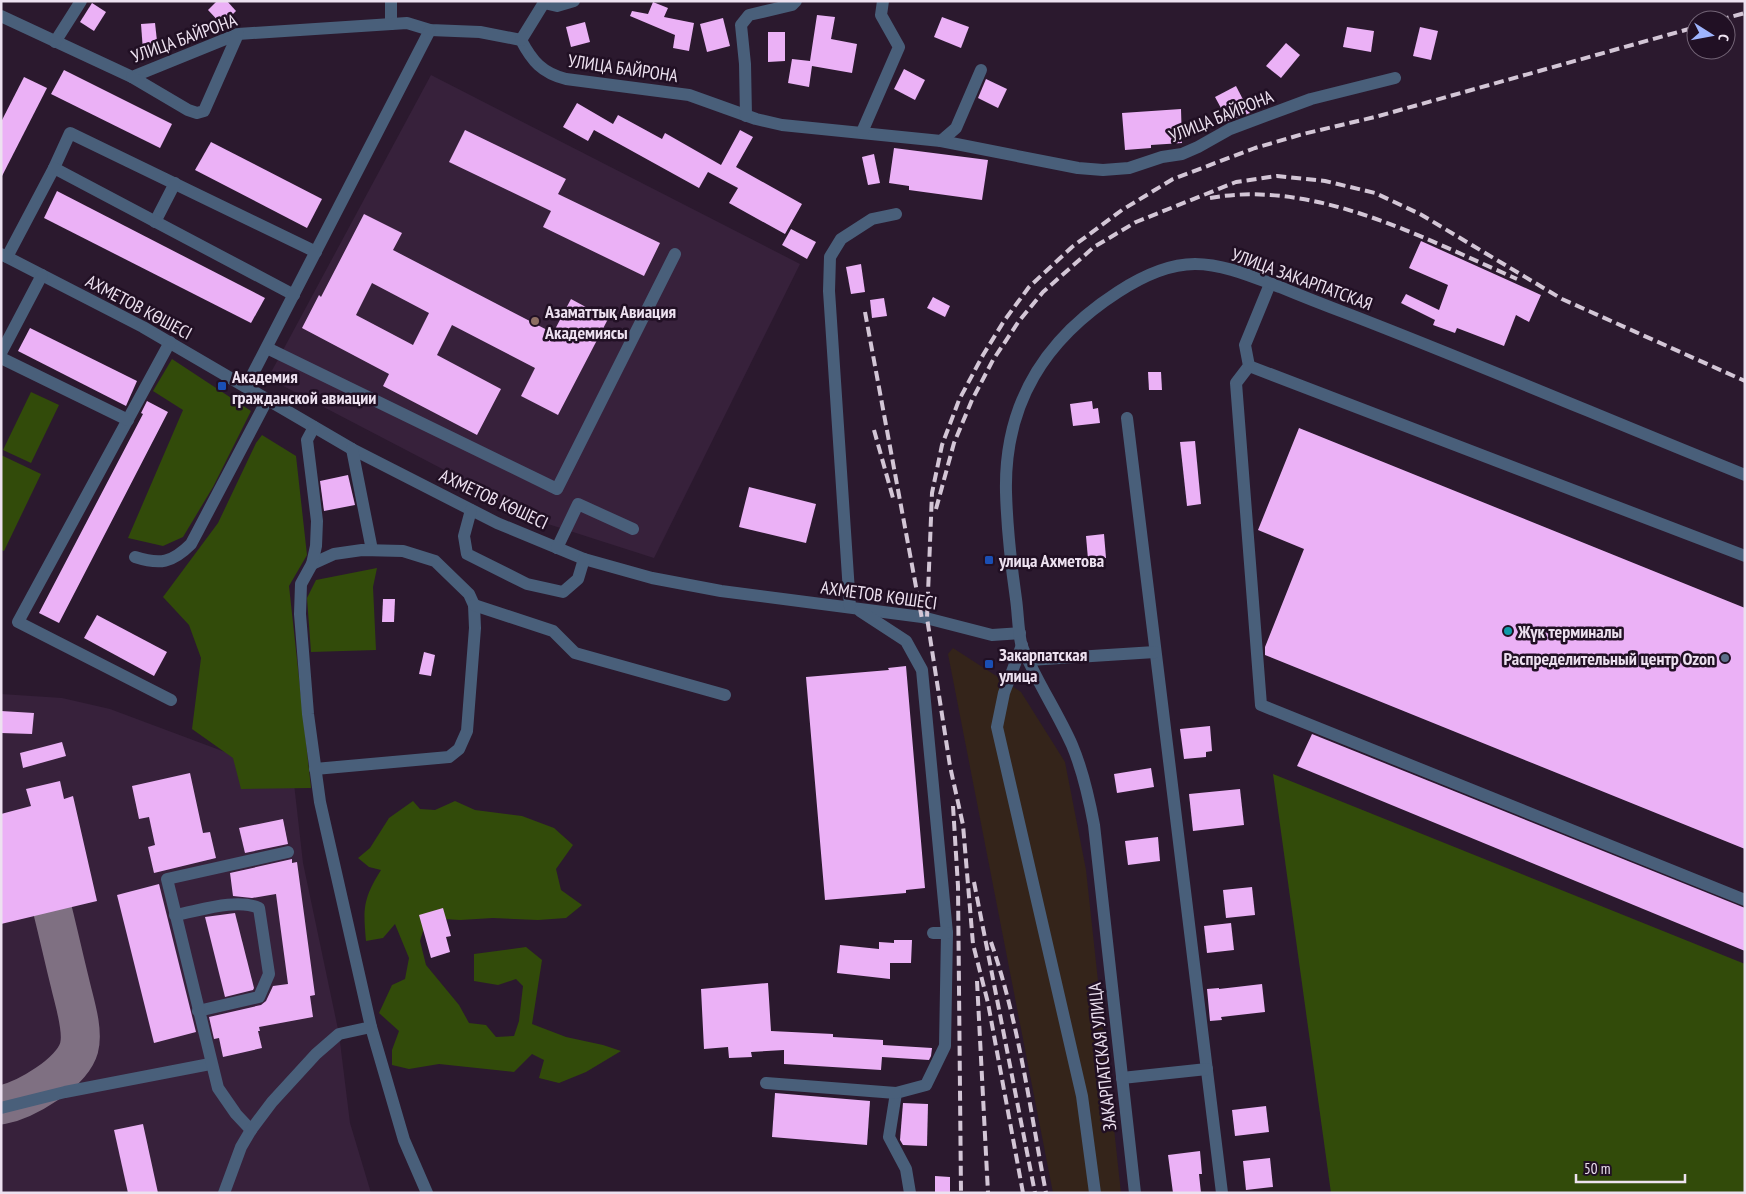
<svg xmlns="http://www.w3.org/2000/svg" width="1746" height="1194" viewBox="0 0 1746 1194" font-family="'PT Sans Narrow',sans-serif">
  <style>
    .commercial { fill: #34241a }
    .built { fill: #37213b }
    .green { fill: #324b0a }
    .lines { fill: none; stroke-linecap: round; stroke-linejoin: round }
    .taxiway { stroke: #7f7082; stroke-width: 39 }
    .building { fill: #ebb1f6; fill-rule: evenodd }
    .minor { stroke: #495f7a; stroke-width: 12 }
    .rail { stroke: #d3c6d6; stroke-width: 4; stroke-dasharray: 10 5; stroke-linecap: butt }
    .education-dot { fill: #8d6e63; stroke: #211024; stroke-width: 2 }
    .transit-dot { fill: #1a4fb4; stroke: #211024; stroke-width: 2 }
    .culture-dot { fill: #0f9aa8; stroke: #211024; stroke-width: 2 }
    .service-dot { fill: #5c6f8a; stroke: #211024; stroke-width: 2 }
    .labels { text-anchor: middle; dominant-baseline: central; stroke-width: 5; stroke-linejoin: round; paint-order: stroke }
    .street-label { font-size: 18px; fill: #ede1f0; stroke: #211024 }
    .poi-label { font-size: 18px; font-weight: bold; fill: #ede1f0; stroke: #211024; text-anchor: start }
  </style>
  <rect width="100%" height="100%" fill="#2b192e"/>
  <polygon class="commercial" points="953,648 1021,692 1065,762 1086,870 1121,1193 1053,1193 948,654"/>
  <g class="built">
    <polygon points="431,75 800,264 654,558 548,524 268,378"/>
    <polygon points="1,694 62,698 110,709 225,752 292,766 303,863 339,1034 350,1123 371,1193 1,1193"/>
  </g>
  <g class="green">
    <polygon points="172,359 251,411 213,487 183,537 163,546 128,538 183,410 153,391"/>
    <polygon points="31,392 59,405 31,463 3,450"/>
    <polygon points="262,435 296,456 307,555 289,586 311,788 241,789 233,758 192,729 201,658 189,625 163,597 218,523 256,443"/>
    <polygon points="1,455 41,474 4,551 1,550"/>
    <polygon points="377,568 373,587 376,650 311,652 307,598 316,580"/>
    <polygon points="1273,774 1745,964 1745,1193 1331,1193"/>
    <path d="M413,801L420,809L435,810L455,801L475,810L522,816L554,828L573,845L556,869L561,890L582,905L566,918L538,920L493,918L460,920L427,918L420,941L426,965L459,1005L469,1023L486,1025L496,1037L514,1036L519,1021L523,986L516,979L498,985L474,981V954L526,947L542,960L532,1024L566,1037L603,1045L621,1051L586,1072L559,1083L539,1078L544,1060L532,1054L514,1072L439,1064L409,1069L392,1065V1050L399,1031L379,1013L392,985L405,979L409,958L395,924L383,938L366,941C363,908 363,899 381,870L369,867L358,858L370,848L389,818Z"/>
  </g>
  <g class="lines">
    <path class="taxiway" d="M1,1105C26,1100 72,1073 79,1048C84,1030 74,1001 70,983C64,959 59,936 53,912"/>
  </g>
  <g class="building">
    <polygon points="217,1 227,1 236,11 222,25 208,10"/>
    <polygon points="653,2 668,8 664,17 694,23 689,51 673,48 675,35 630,16 632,11 648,14"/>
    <polygon points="92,3 106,12 94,31 80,22"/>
    <polygon points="817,15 835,17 831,39 857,44 852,73 812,66 809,87 788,83 792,59 810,61"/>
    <polygon points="942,17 969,27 961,48 934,37"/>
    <polygon points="723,18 730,46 707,52 700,24"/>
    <polygon points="585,22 590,42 571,47 566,27"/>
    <polygon points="155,23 158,50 143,51 141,24"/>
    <polygon points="1347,27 1374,31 1371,52 1343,47"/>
    <polygon points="1420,27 1438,31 1431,60 1413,56"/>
    <polygon points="768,32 785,32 785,61 768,62"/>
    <polygon points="1286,43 1300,55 1281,78 1266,66"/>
    <polygon points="904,69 925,80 915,100 894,89"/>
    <polygon points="64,70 172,124 160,148 51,94"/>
    <polygon points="24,77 47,88 1,178 1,122"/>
    <polygon points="986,79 1007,89 998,108 978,98"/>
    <polygon points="1236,86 1250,113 1228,121 1215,97"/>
    <polygon points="577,103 613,124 618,115 662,139 665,133 721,165 740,130 753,137 736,167 802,204 785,234 729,203 738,188 708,172 699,188 594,130 588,141 563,127"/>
    <polygon points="1181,109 1182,143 1151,145 1151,148 1125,150 1122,113"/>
    <polygon points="465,130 566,179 558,194 660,243 644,276 543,227 551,211 449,162"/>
    <polygon points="211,142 322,199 307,228 195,170"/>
    <polygon points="894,148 988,160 982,200 909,190 909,186 889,183"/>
    <polygon points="874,154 880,183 868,185 862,157"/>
    <polygon points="57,191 265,298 251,323 44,218"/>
    <path d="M364,214L402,233L393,250L553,333L571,299L608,319L558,415L521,396L535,368L452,325L437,355L501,389L477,435L383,386L389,374L302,328L319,295L321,297ZM372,283L429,313L413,345L356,315Z"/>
    <polygon points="791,229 816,242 807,259 782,245"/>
    <polygon points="1421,241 1541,295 1529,322 1516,315 1504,346 1457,328 1455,333 1433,325 1435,320 1401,303 1406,294 1439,310 1448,285 1409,268"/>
    <polygon points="861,264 865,292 851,294 846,267"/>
    <polygon points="933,297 950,306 945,317 927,308"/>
    <polygon points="884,298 887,316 872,318 870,300"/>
    <polygon points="30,328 137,381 126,406 18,351"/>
    <polygon points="1148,372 1161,372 1162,390 1149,390"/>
    <polygon points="147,401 168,412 59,623 39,613 143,414 141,413"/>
    <polygon points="1092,401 1093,409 1098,408 1100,423 1073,426 1070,404"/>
    <polygon points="1299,428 1745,608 1745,849 1265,655 1265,647 1304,549 1258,530"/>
    <polygon points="1195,441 1201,504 1187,506 1180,442"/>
    <polygon points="348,475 355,505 324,511 320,481"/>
    <polygon points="749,487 816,504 806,543 739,527"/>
    <polygon points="1104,534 1106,558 1088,559 1086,536"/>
    <polygon points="383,599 395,599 394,622 382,622"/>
    <polygon points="97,615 167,652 154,676 84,638"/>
    <polygon points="424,652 435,655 431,676 419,674"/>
    <polygon points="906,666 925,888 906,890 906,893 825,900 806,677 889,670 888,668"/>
    <polygon points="1,711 34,713 32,734 1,733"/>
    <polygon points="1210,726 1212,751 1206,752 1206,757 1184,759 1180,729"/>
    <polygon points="1312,734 1745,908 1745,951 1297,766"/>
    <polygon points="62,742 66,756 23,768 20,753"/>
    <polygon points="1151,768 1154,787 1117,793 1114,774"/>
    <polygon points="190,773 203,833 210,832 216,858 154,873 148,847 155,845 149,817 139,819 132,786"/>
    <polygon points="60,781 64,799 73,796 97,901 1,924 1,814 31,806 26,789"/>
    <polygon points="1240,789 1244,825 1193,831 1189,794"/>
    <polygon points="283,819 288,844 245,853 239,828"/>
    <polygon points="1158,837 1160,861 1128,865 1125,841"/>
    <polygon points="292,859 292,863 297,862 315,995 310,996 313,1017 259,1027 260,1031 258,1031 262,1048 223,1057 219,1038 214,1039 209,1017 261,1005 266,1001 273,986 288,984 276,894 252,898 233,896 230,873"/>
    <polygon points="159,884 196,1032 154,1043 117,895"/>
    <polygon points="1252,887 1255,915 1226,918 1223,890"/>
    <polygon points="443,908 451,936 446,937 450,952 431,958 419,915"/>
    <polygon points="235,913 254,988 253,990 225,997 205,917"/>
    <polygon points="1231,923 1234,950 1207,953 1204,926"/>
    <polygon points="894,940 912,940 911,963 890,963 890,979 837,973 840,945 879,949 879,942 894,943"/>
    <polygon points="768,983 771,1031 833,1034 833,1037 883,1040 883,1045 932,1048 931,1056 929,1060 882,1057 881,1070 784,1064 784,1050 751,1052 752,1057 729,1058 728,1047 704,1049 701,989"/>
    <polygon points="1262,984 1265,1012 1221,1017 1222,1020 1210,1021 1207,989 1219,988 1219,989"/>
    <polygon points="775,1093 870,1101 867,1145 772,1137"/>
    <polygon points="903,1103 928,1104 927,1146 903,1145 900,1140"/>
    <polygon points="1266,1106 1269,1132 1235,1136 1232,1110"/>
    <polygon points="143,1124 158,1193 128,1193 114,1130"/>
    <polygon points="1200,1151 1202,1174 1199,1174 1201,1193 1173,1193 1168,1155"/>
    <polygon points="1270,1158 1273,1187 1246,1190 1243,1161"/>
    <polygon points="935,1176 950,1177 950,1193 935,1193"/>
  </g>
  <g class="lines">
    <g class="minor">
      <polyline points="391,1 391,24"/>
      <polyline points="544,3 557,6 574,1"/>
      <path d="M1,16L132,77L238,34L407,23L430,30L480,32L521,40C532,61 542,73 566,79L689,95L756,119L782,125L941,141L1078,168L1103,170L1129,168L1162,157L1182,154L1198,147L1230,129L1311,99L1395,78"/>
      <polyline points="521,40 545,1"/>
      <polyline points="55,42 81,1"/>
      <polyline points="132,77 188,110 197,113 204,111 238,34"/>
      <polyline points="746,116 745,64 741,25 749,15 792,5 796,1"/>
      <polyline points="862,132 899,47 881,15 883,1"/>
      <polyline points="941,141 956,128 981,70"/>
      <polyline points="54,168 70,133 316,252"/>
      <polyline points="155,222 175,183"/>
      <polyline points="1,254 143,327 352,449 497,523 584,559 652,578 721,591 922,617 992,635 1020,633"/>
      <polyline points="7,257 54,168 294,295"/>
      <polyline points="1270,284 1245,345 1249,366 1236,383 1261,705 1745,900"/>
      <polyline points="170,342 18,622 171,700"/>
      <polyline points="267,348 557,489 675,254"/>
      <polyline points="1,353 42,275"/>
      <polyline points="1,358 128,420"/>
      <polyline points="1249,366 1745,556"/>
      <polyline points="246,387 430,30"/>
      <polyline points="1127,418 1222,1193"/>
      <polyline points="352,449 372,550"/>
      <polyline points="471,510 464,536 467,554 527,584 563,592 578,579 584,559"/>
      <polyline points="557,548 578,504 633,529"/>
      <path d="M135,557C160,565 172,563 191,544L267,400"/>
      <polyline points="312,564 334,554 362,550 403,551 435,561 469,594 474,605 475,628 467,731 459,749 449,757 315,769"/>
      <polyline points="474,605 553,631 575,653 725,695"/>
      <polyline points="850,607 829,291 830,257 841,239 872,219 896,214"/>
      <polyline points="860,611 906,641 922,670 947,933 945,1046 926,1085 896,1093 889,1137 906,1169 910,1193"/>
      <polyline points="1022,645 1004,693 997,727 1082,1096 1095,1193"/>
      <polyline points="1029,660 1155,652"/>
      <path d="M175,915C199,911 236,898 259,908L269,974L259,997L198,1011"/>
      <polyline points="933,933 947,933"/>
      <polyline points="371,1027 404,1140 427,1193"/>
      <polyline points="1122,1078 1207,1069"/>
      <polyline points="766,1083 896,1093"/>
      <polyline points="1,1108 65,1092 210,1064"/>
      <polyline points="251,1130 236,1114 218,1088 167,879 288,852"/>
      <polyline points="224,1193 241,1147 251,1130 272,1102 316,1054 339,1034 371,1027 320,802 308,714 300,614 301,584 312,564 316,546 317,521 307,440 314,427"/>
      <path d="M1135,1193L1094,825C1089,798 1083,771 1072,745C1060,718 1044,693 1031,666C1028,659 1023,651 1021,643C1018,629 1018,613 1016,599C1011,564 1007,527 1006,492C1004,403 1045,339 1118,292C1141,277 1167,264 1195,264C1224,264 1253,277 1280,287C1304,297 1327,306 1351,315C1483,366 1613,422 1745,475"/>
    </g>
    <g class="rail">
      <polyline points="1719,20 1745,13"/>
      <path d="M1210,198C1315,179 1423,238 1517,279"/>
      <polyline points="865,312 922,619"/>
      <polyline points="874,430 893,498"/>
      <polyline points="936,509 954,443 972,400 993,360 1019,321 1043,292 1094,247 1136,222 1236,182 1277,176 1325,181 1375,193 1420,214 1562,299 1745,381"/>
      <polyline points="953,806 958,886 961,1193"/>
      <polyline points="974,882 1035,1193"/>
      <path d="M991,942C1019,1023 1030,1109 1046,1193"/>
      <polyline points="977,981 988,1193"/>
      <polyline points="1023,1193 988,1003 973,944 963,825 950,766 927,618 932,493 942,445 959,400 983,355 1004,321 1029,287 1072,247 1122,210 1173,179 1255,148 1303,134 1375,117 1696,27"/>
    </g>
  </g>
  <circle class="education-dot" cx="535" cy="321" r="5"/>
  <g class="transit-dot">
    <rect x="217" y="381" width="10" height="10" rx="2.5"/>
    <rect x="984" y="555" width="10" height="10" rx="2.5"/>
    <rect x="984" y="659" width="10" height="10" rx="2.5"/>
  </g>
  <circle class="culture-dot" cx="1508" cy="631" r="5"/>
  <circle class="service-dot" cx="1725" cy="658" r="5"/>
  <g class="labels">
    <g class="street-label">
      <text transform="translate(184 38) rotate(-20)">УЛИЦА БАЙРОНА</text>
      <text transform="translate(623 68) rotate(8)">УЛИЦА БАЙРОНА</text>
      <text transform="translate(1221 116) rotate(-22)">УЛИЦА БАЙРОНА</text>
      <text transform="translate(1302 279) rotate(20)">УЛИЦА ЗАКАРПАТСКАЯ</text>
      <text transform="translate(139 307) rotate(28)">АХМЕТОВ КӨШЕСІ</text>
      <text transform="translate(494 499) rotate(25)">АХМЕТОВ КӨШЕСІ</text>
      <text transform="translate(879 595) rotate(8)">АХМЕТОВ КӨШЕСІ</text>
      <text transform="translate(1102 1057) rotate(-96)">ЗАКАРПАТСКАЯ УЛИЦА</text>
    </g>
    <g class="poi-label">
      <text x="545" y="311">Азаматтық Авиация<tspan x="545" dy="21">Академиясы</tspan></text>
      <text x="232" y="376">Академия<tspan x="232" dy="21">гражданской авиации</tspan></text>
      <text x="999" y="560">улица Ахметова</text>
      <text x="1518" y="631">Жүк терминалы</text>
      <text x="999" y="654">Закарпатская<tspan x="999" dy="21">улица</tspan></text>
      <text x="1715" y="658" text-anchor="end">Распределительный центр Ozon</text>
    </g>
  </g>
  <rect width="1746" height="1194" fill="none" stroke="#ede1f0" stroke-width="5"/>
  <g transform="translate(1711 35) rotate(101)"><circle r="24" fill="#211024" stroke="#736476"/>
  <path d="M0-4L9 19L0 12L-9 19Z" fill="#9eb4fd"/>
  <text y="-8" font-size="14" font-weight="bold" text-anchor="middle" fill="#ede1f0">С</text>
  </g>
  <path d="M1576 1174v8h109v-8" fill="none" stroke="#ede1f0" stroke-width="2.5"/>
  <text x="1584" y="1174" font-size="15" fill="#ede1f0" stroke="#211024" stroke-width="4" paint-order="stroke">50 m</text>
</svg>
